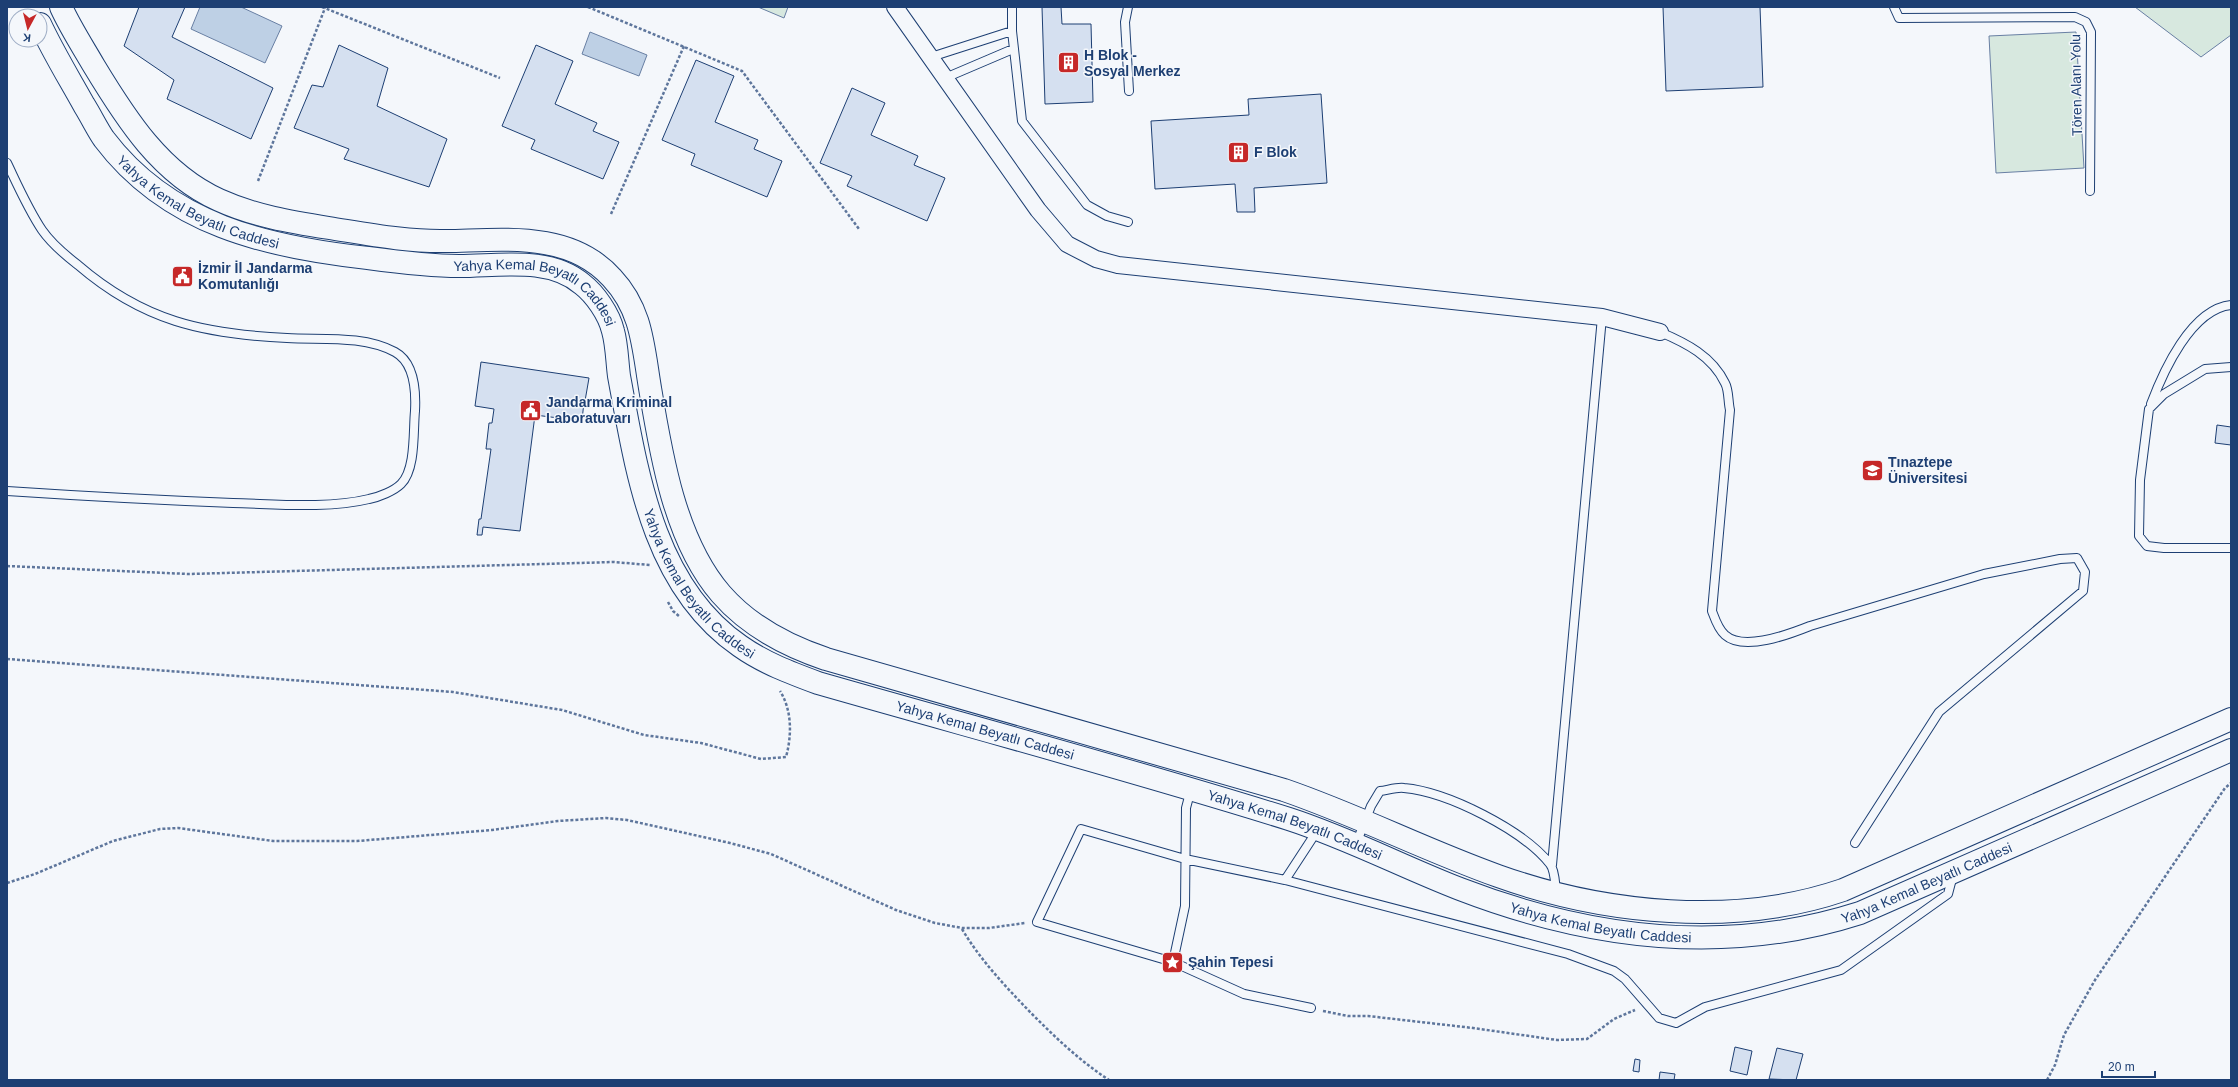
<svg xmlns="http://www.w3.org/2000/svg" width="2238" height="1087" viewBox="0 0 2238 1087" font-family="Arial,sans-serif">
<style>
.green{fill:#d7e8df;stroke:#687fa3}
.water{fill:#bed0e5;stroke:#687fa3}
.building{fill:#d5e0f0;stroke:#1d3f73}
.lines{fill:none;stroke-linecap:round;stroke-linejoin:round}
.service-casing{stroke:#1d3f73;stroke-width:10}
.minor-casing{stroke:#1d3f73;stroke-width:18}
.secondary-casing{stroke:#1d3f73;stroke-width:24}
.path{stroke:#5e769c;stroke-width:2.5;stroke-dasharray:3 2;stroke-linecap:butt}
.service{stroke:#f4f7fb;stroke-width:8}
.minor{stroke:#f4f7fb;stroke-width:16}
.secondary{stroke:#f4f7fb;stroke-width:22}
.labels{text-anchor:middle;stroke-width:3;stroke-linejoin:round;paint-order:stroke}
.poi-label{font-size:14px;font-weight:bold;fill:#1d3f73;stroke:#f4f7fb;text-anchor:start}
.street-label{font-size:14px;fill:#1d3f73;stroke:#f4f7fb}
</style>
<rect width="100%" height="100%" fill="#f4f7fb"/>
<path class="green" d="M758,7H788L784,18Z
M2135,7H2231V35L2201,57Z
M2076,32L2084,168L1996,173L1989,36Z"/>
<path class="water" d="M200,7H241L282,26L265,63L191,29Z
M590,32L647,55L639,76L582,54Z"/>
<path class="building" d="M139,7H185L172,37L273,88L251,139L167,99L174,80L124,46Z
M1042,7H1061L1062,24H1091L1093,102L1045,104Z
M1663,7H1760L1763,87L1666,91Z
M339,45L388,68L377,106L447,139L429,187L344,159L349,149L294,128L312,85L323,87Z
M536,45L573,61L555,104L597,123L593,131L619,142L603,179L531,149L535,140L502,126Z
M696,60L734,76L715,122L758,140L754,149L782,161L767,197L691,165L695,154L662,140Z
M852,88L885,103L871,135L918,156L914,165L945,178L927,221L847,186L852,176L820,163Z
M1321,94L1327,183L1254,188L1255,212H1237L1235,184L1155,189L1151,121L1249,115L1248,99Z
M481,362L589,378L585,401L580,400L584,401L582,421L535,415L520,531L483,527L482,535H477L479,519H481L491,449H486L489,423H492L494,409L475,406Z
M2217,425L2231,427V445L2215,443Z
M1735,1047L1752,1051L1747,1075L1730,1071Z
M1777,1048L1803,1054L1796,1080L1769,1079Z
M1635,1059L1640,1060L1639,1072L1633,1071Z
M1660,1072L1675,1074L1674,1080H1659Z"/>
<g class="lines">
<defs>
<path id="service" d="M1012,7V31L1022,121L1087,205L1107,216L1128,222
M1128,7L1125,22L1129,91
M1894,7L1899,18L2075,17L2086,22L2091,32L2090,191
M931,57L1012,31
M945,78L1013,49
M7,163C18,186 28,209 42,230C51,243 65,255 78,265C143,321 203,334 287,338C322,340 363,335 395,352C415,363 416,392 415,411C413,431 416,469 401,484C394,491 379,497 369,499C328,509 276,504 233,503C158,500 82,496 7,491
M1660,332C1686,343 1712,356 1725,383C1729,390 1728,402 1730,410L1712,611C1715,619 1718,629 1725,635C1744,652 1790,634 1810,626L1984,574L2060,559L2077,558L2085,572L2083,591L1939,712L1855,843
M2231,367L2205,369L2164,394L2149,409L2140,480L2139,536L2147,546L2164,548H2231
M2151,404C2163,372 2191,309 2231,305
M1356,844L1371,806L1380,791C1388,790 1397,787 1404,788C1448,792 1523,830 1550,864C1555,870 1555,884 1556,891
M1552,865L1602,317
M1285,880L1317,831
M1173,962L1185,906L1186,808L1191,789
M1311,1008L1244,994L1173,962L1037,922L1081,829L1185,859L1285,880L1568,954L1614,971L1625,979L1659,1018L1676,1023L1705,1007L1841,970L1948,894L1953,875"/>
<path id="minor" d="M895,7L1038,210L1067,244L1096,259L1118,265L1602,317L1660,332"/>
<g id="secondary">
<path d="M61,7C70,27 83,47 94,66C126,119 161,174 219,200C254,216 291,222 329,228C367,234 408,242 447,241C504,240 570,231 612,278C642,310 643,346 650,388C661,455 675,541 721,594C748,625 787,646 826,659L1284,790C1357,815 1425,850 1498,876C1604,914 1735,927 1843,890L2231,719"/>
<path id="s1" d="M40,24C53,52 69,78 84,105C91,116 97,129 104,139C169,225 267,247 368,258C398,262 429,266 459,266C499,266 549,256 582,284C595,294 609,314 613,331C617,345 617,361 619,376C637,473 653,586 740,646C764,663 791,673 818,683C975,728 1133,770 1289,819C1348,838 1403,867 1460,889C1590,939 1726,956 1860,913L2231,750"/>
</g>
</defs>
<use href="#service" class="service-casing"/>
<use href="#minor" class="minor-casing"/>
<use href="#secondary" class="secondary-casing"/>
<path class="path" d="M322,7L500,78
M588,7L742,71L859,229
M258,181L325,8
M611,214L684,46
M7,566L189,574L614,562L650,565
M668,602L673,611L680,617
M7,659L453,692L562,710L644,735L701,743L761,759L786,757C792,735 792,710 780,691
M7,883L35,874L113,841L160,829L178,828L273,841H357L492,830L558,821L606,818L627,820L730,843L771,854L896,910L935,923L962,928H989L1025,923
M962,929C981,961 1006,987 1032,1014C1056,1038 1080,1061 1109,1080
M1323,1011L1348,1016H1368L1473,1028L1557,1040L1587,1039L1614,1019L1635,1010
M2047,1080L2055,1065L2064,1035L2095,980L2225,788L2231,783"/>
<use href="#service" class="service"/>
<use href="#minor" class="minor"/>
<use href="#secondary" class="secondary"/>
</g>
<defs>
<symbol id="building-square" viewBox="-11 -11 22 22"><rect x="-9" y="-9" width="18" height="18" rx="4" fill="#c62828" stroke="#f4f7fb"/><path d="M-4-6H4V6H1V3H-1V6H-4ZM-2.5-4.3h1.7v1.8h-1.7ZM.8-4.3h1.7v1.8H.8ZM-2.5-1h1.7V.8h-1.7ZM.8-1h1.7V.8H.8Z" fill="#fff"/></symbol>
<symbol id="civic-square" viewBox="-11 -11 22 22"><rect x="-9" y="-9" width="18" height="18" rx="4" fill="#c62828" stroke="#f4f7fb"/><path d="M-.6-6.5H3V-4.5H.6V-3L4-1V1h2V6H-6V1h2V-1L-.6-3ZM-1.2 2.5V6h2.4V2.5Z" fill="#fff"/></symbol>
<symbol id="university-square" viewBox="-11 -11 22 22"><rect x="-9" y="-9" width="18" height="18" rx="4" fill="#c62828" stroke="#f4f7fb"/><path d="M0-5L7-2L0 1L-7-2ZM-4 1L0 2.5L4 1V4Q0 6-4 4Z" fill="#fff"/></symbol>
<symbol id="sight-square" viewBox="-11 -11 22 22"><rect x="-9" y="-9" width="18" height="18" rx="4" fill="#c62828" stroke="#f4f7fb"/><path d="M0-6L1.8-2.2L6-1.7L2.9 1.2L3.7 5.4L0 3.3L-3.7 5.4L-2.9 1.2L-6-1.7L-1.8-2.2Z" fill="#fff"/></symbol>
</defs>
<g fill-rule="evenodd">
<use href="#building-square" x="1056" y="50" width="25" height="25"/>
<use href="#building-square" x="1226" y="140" width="25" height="25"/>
<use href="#civic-square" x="170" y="264" width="25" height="25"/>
<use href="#civic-square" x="518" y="398" width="25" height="25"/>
<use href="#university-square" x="1860" y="458" width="25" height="25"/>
<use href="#sight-square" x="1160" y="950" width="25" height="25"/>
</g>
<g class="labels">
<g class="poi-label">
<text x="1084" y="60">H Blok -<tspan x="1084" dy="16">Sosyal Merkez</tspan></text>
<text x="1254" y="157">F Blok</text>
<text x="198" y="273">İzmir İl Jandarma<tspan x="198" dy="16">Komutanlığı</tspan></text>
<text x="546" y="407">Jandarma Kriminal<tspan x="546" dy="16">Laboratuvarı</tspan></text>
<text x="1888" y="467">Tınaztepe<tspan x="1888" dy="16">Üniversitesi</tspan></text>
<text x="1188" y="967">Şahin Tepesi</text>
</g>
<g class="street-label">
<text transform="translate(2076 85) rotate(-91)" y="5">Tören Alanı Yolu</text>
<text dy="5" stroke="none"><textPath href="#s1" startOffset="248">Yahya Kemal Beyatlı Caddesi</textPath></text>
<text dy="5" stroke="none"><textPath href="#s1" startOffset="608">Yahya Kemal Beyatlı Caddesi</textPath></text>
<text dy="5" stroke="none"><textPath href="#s1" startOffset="980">Yahya Kemal Beyatlı Caddesi</textPath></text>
<text dy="5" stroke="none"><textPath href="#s1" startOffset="1316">Yahya Kemal Beyatlı Caddesi</textPath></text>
<text dy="5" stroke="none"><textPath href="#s1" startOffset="1640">Yahya Kemal Beyatlı Caddesi</textPath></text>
<text dy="5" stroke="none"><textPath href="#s1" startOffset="2299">Yahya Kemal Beyatlı Caddesi</textPath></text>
<text dy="5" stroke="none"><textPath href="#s1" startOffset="1963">Yahya Kemal Beyatlı Caddesi</textPath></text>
</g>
</g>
<rect width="2238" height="1087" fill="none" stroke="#1d3f73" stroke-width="16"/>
<g transform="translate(28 28) rotate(187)"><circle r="19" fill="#f4f7fb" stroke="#9eadc5"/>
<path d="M0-3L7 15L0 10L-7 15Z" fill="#c62828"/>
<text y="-6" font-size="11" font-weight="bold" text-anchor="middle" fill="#1d3f73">K</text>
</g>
<path d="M2102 1071v6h53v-6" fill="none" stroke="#1d3f73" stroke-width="2"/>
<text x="2108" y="1071" font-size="12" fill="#1d3f73" stroke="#f4f7fb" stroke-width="3" paint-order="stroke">20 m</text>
</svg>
